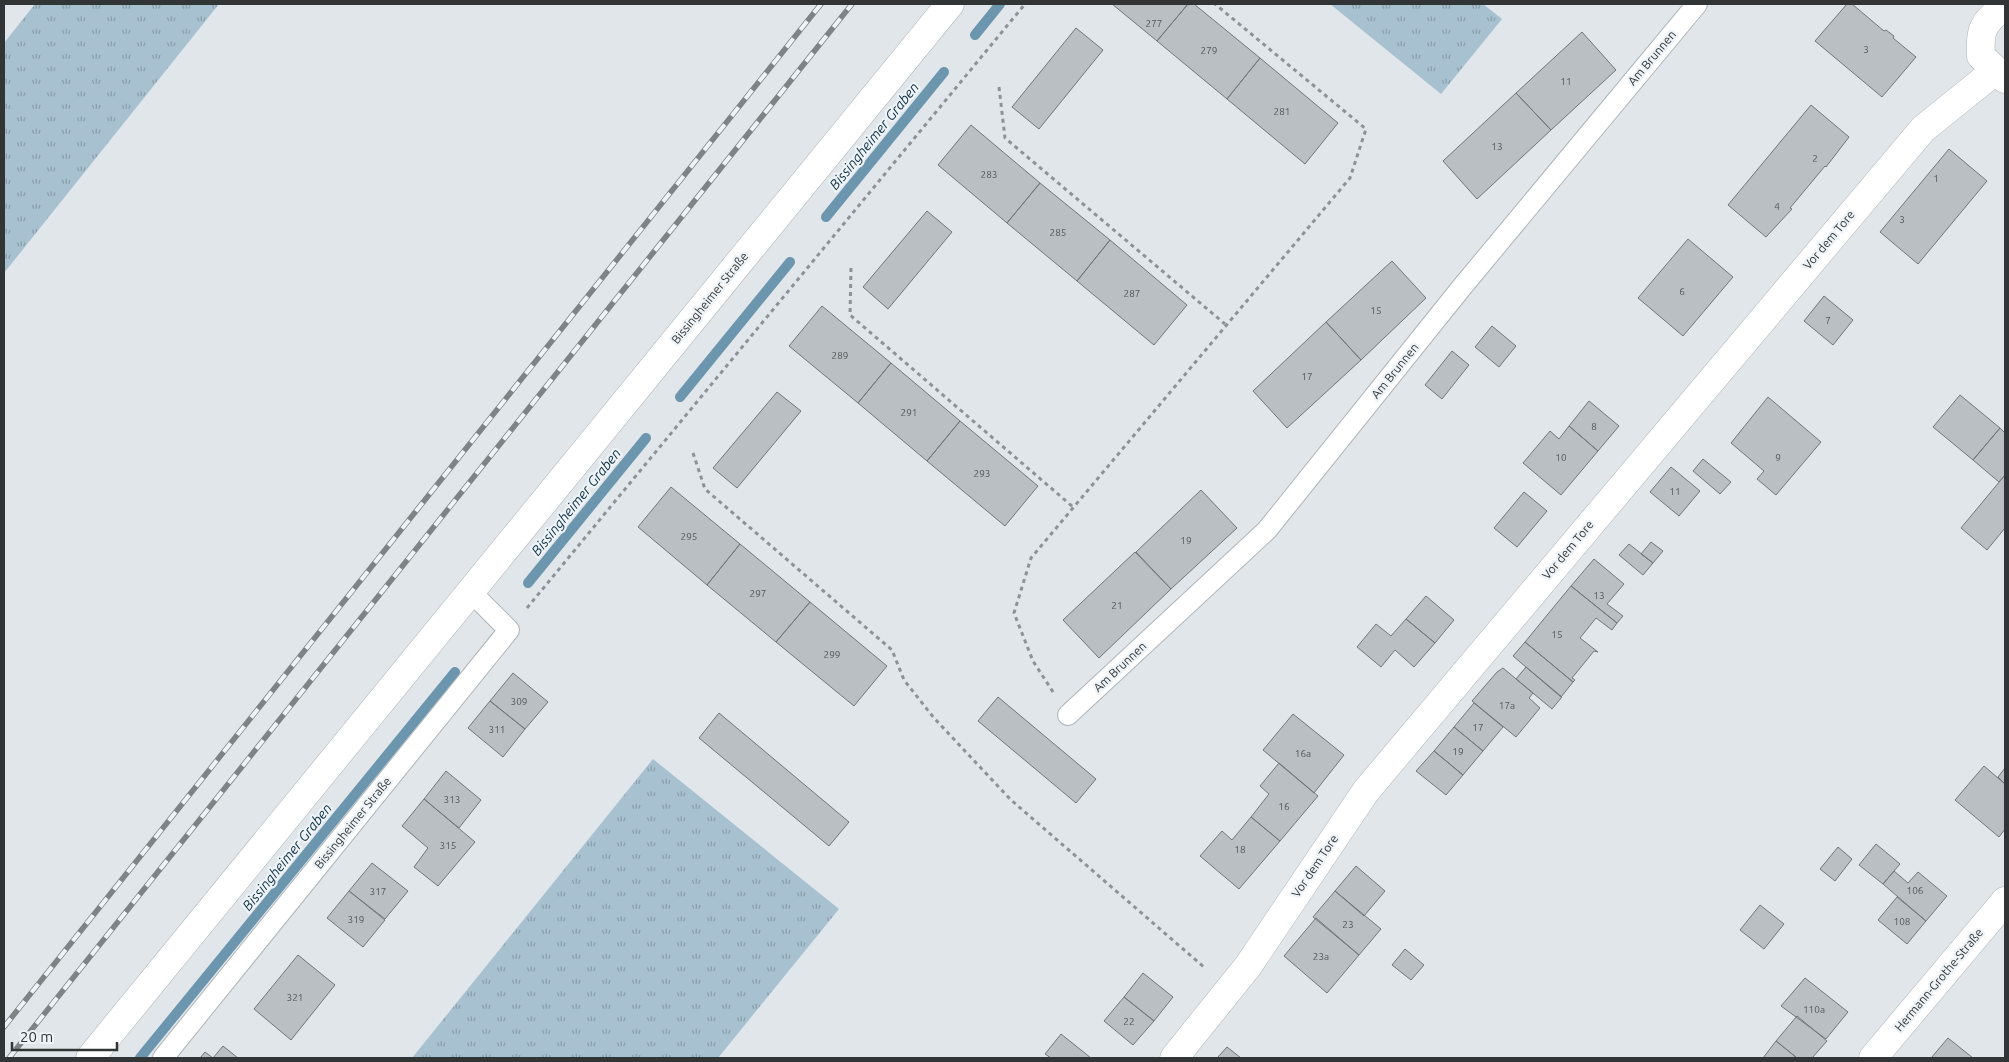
<svg xmlns="http://www.w3.org/2000/svg" width="2009" height="1062" viewBox="0 0 2009 1062" font-family="Ubuntu,sans-serif">
<style>
.park{fill:url(#park-tufts)}
.lines{fill:none;stroke-linecap:round;stroke-linejoin:round}
.stream{stroke:#6c95ae;stroke-width:10}
.building{fill:#b9bfc3;stroke:#71767a}
.service-casing{stroke:#aeb4b8;stroke-width:22}
.minor-casing{stroke:#aeb4b8;stroke-width:29}
.path{stroke:#8e9295;stroke-width:3;stroke-dasharray:4 4;stroke-linecap:butt}
.service{stroke:#fff;stroke-width:20}
.minor{stroke:#fff;stroke-width:28}
.rail-casing{stroke:#7e8385;stroke-width:5.5}
.rail{stroke:#edf3f7;stroke-width:4;stroke-dasharray:11;stroke-linecap:butt}
.labels{text-anchor:middle;stroke-width:4.5;stroke-linejoin:round;paint-order:stroke}
.number-label{font-size:10px;fill:#545859}
.street-label{font-size:12px;fill:#323536;stroke:#edf3f7}
.water-label{font-size:14px;font-style:italic;fill:#0c3043;stroke:#edf3f7}
</style>
<defs>
<pattern id="park-tufts" width="24" height="20" patternUnits="userSpaceOnUse" patternTransform="scale(1.25)"><rect width="24" height="20" fill="#a7c1d1"/><path d="M3 7l-1-3M5 7V3M7 7l1-3M15 17l-1-3M17 17v-4M19 17l1-3" fill="none" stroke="#899eaa"/></pattern>
</defs>
<rect width="100%" height="100%" fill="#e0e6ea"/>
<path class="park" d="M35,4H219L4,273V43Z
M1330,4H1483L1502,19L1441,94Z
M653,759L839,909L718,1058H412Z"/>
<g class="lines">
<path class="stream" d="M975,35L1000,4
M826,217L944,72
M680,397L790,262
M528,583L646,438
M140,1058L455,672"/>
</g>
<path class="building" d="M1112,4H1188L1157,41Z
M1188,4H1194L1260,58L1227,99L1157,41Z
M1847,4H1852L1884,31L1886,30L1894,36L1893,38L1916,57L1882,97L1815,41Z
M1076,28L1103,50L1039,129L1012,107Z
M1582,32L1616,70L1551,130L1516,93Z
M1260,58L1338,123L1305,164L1227,99Z
M1516,93L1551,130L1477,199L1443,161Z
M1811,105L1849,137L1826,167L1825,166L1790,208L1792,209L1766,237L1728,205Z
M971,125L1040,183L1007,223L938,165Z
M1949,149L1987,181L1918,264L1880,232Z
M1040,183L1110,240L1077,281L1007,223Z
M927,211L952,232L888,309L863,287Z
M1688,239L1733,277L1683,336L1638,298Z
M1110,240L1187,305L1154,345L1077,281Z
M1392,261L1426,298L1361,360L1326,322Z
M1824,296L1853,320L1833,345L1804,321Z
M822,306L891,363L858,403L789,346Z
M1326,322L1361,360L1287,428L1253,391Z
M1492,326L1516,346L1499,367L1475,347Z
M1452,351L1469,365L1442,399L1425,385Z
M891,363L960,421L927,461L858,403Z
M777,392L801,411L737,488L713,468Z
M1960,395L2000,428L1973,460L1933,427Z
M1768,397L1821,442L1776,495L1757,479L1764,471L1731,443Z
M1589,401L1619,426L1598,451L1569,426Z
M960,421L1038,486L1005,526L927,461Z
M1569,426L1598,451L1561,495L1523,463L1550,431L1559,439Z
M2000,428L2005,433V475L1999,482L1973,460Z
M1703,459L1731,482L1720,494L1693,471Z
M1671,467L1700,491L1679,516L1650,492Z
M2005,475V528L1987,550L1961,528Z
M671,487L740,544L707,585L638,527Z
M1201,490L1237,528L1171,589L1136,552Z
M1524,492L1547,511L1517,547L1494,528Z
M1651,542L1663,551L1653,563L1641,554Z
M740,544L810,602L776,642L707,585Z
M1629,544L1653,563L1643,575L1619,555Z
M1135,552L1171,589L1099,658L1063,620Z
M1594,559L1624,584L1607,604L1623,616L1617,623L1571,586Z
M1571,586L1617,623L1612,630L1596,618L1580,638L1598,652L1594,651L1572,678L1575,680L1573,682L1525,642Z
M1426,596L1454,620L1435,643L1406,619Z
M810,602L887,666L854,706L776,642Z
M1406,619L1435,643L1414,667L1395,650L1381,667L1357,647L1376,624L1391,636Z
M1525,642L1573,682L1561,697L1513,656Z
M1526,667L1562,697L1552,709L1516,679Z
M1503,668L1533,693L1529,698L1540,708L1516,737L1472,701L1497,672Z
M513,673L548,702L525,729L490,701Z
M998,697L1096,779L1076,803L978,721Z
M490,701L525,729L503,757L468,728Z
M1474,703L1503,727L1483,751L1454,727Z
M719,713L849,822L829,846L699,738Z
M1293,714L1344,755L1314,793L1263,750Z
M1454,727L1483,751L1463,775L1434,751Z
M1434,751L1463,775L1446,795L1416,771Z
M1279,763L1318,796L1280,841L1251,817L1269,794L1260,786Z
M1984,766L2005,784V829L1999,837L1955,800Z
M2005,768V784L1998,777Z
M446,771L481,800L459,828L424,799Z
M424,799L475,842L438,886L414,867L428,848L402,826Z
M1251,817L1280,841L1239,889L1200,856L1222,831L1232,840Z
M1876,844L1900,864L1883,884L1859,865Z
M1838,847L1852,859L1835,881L1820,869Z
M372,863L408,891L385,919L349,891Z
M1356,866L1385,891L1364,916L1335,891Z
M1894,871L1908,883L1918,872L1947,896L1926,921L1883,884Z
M349,891L385,920L363,947L327,918Z
M1335,891L1381,929L1359,955L1313,917Z
M1897,897L1926,921L1907,944L1878,920Z
M1760,905L1784,924L1764,949L1740,930Z
M1316,918L1359,955L1327,993L1284,956Z
M1405,949L1424,965L1411,980L1392,965Z
M298,955L335,985L291,1040L254,1009Z
M1143,973L1173,997L1154,1021L1124,997Z
M1805,978L1848,1012L1826,1039L1781,1006Z
M1124,997L1154,1021L1133,1045L1104,1021Z
M1797,1016L1827,1041L1812,1058H1797L1776,1041Z
M1061,1034L1091,1058H1051L1045,1054Z
M1948,1038L1973,1058H1931Z
M1776,1041L1797,1058H1763Z
M223,1046L238,1058H213Z
M1227,1047L1241,1058H1217Z
M205,1052L213,1058H200Z"/>
<g class="lines">
<defs>
<path id="service" d="M1068,715L1267,530L1462,287L1697,4
M163,1058L509,630L470,591"/>
<path id="minor" d="M2005,5C1984,23 1979,28 1981,56L2005,79
M90,1058L950,4
M1174,1058L1248,966L1366,791L1923,129L1995,71
M1873,1058L2005,901"/>
</defs>
<use href="#service" class="service-casing"/>
<use href="#minor" class="minor-casing"/>
<path class="path" d="M999,87L1005,138L1225,324
M851,268L850,315L1073,507
M693,453L705,489L892,650L904,680L934,718L1011,800L1205,968
M527,608L1025,4
M1053,692L1033,661L1014,613L1031,558L1350,178L1366,129L1215,4"/>
<use href="#service" class="service"/>
<use href="#minor" class="minor"/>
<defs>
<path id="rail" d="M4,1027L821,4
M9,1058L852,4"/>
</defs>
<use href="#rail" class="rail-casing"/>
<use href="#rail" class="rail"/>
</g>
<g class="labels">
<g class="number-label">
<text x="1154" y="27">277</text>
<text x="1866" y="53">3</text>
<text x="1209" y="54">279</text>
<text x="1566" y="85">11</text>
<text x="1282" y="115">281</text>
<text x="1497" y="150">13</text>
<text x="1815" y="162">2</text>
<text x="989" y="178">283</text>
<text x="1936" y="182">1</text>
<text x="1777" y="210">4</text>
<text x="1902" y="223">3</text>
<text x="1058" y="236">285</text>
<text x="1682" y="295">6</text>
<text x="1132" y="297">287</text>
<text x="1376" y="314">15</text>
<text x="1828" y="324">7</text>
<text x="840" y="359">289</text>
<text x="1307" y="380">17</text>
<text x="909" y="416">291</text>
<text x="1594" y="430">8</text>
<text x="1561" y="461">10</text>
<text x="1778" y="461">9</text>
<text x="982" y="477">293</text>
<text x="1675" y="495">11</text>
<text x="689" y="540">295</text>
<text x="1186" y="544">19</text>
<text x="758" y="597">297</text>
<text x="1599" y="599">13</text>
<text x="1117" y="609">21</text>
<text x="1557" y="638">15</text>
<text x="832" y="658">299</text>
<text x="519" y="705">309</text>
<text x="1507" y="709">17a</text>
<text x="1478" y="731">17</text>
<text x="497" y="733">311</text>
<text x="1458" y="755">19</text>
<text x="1303" y="757">16a</text>
<text x="452" y="803">313</text>
<text x="1284" y="810">16</text>
<text x="448" y="849">315</text>
<text x="1240" y="853">18</text>
<text x="1915" y="894">106</text>
<text x="378" y="895">317</text>
<text x="356" y="923">319</text>
<text x="1902" y="925">108</text>
<text x="1348" y="928">23</text>
<text x="1321" y="960">23a</text>
<text x="295" y="1001">321</text>
<text x="1814" y="1013">110a</text>
<text x="1129" y="1025">22</text>
</g>
<g class="street-label">
<text transform="translate(1652 58) rotate(-50)" y="4">Am Brunnen</text>
<text transform="translate(1829 240) rotate(-50)" y="4">Vor dem Tore</text>
<text transform="translate(710 298) rotate(-51)" y="4">Bissingheimer Straße</text>
<text transform="translate(1395 371) rotate(-51)" y="4">Am Brunnen</text>
<text transform="translate(1568 550) rotate(-50)" y="4">Vor dem Tore</text>
<text transform="translate(1120 667) rotate(-43)" y="4">Am Brunnen</text>
<text transform="translate(353 823) rotate(-51)" y="4">Bissingheimer Straße</text>
<text transform="translate(1315 866) rotate(-56)" y="4">Vor dem Tore</text>
<text transform="translate(1939 980) rotate(-50)" y="4">Hermann-Grothe-Straße</text>
</g>
<g class="water-label">
<text transform="translate(874 136) rotate(-51)" y="5">Bissingheimer Graben</text>
<text transform="translate(576 502) rotate(-51)" y="5">Bissingheimer Graben</text>
<text transform="translate(287 857) rotate(-51)" y="5">Bissingheimer Graben</text>
</g>
</g>
<rect width="2009" height="1062" fill="none" stroke="#323536" stroke-width="10"/>
<path d="M12 1042v8h105v-8" fill="none" stroke="#323536" stroke-width="2.5"/>
<text x="20" y="1042" font-size="15" fill="#323536" stroke="#edf3f7" stroke-width="4" paint-order="stroke">20 m</text>
</svg>
